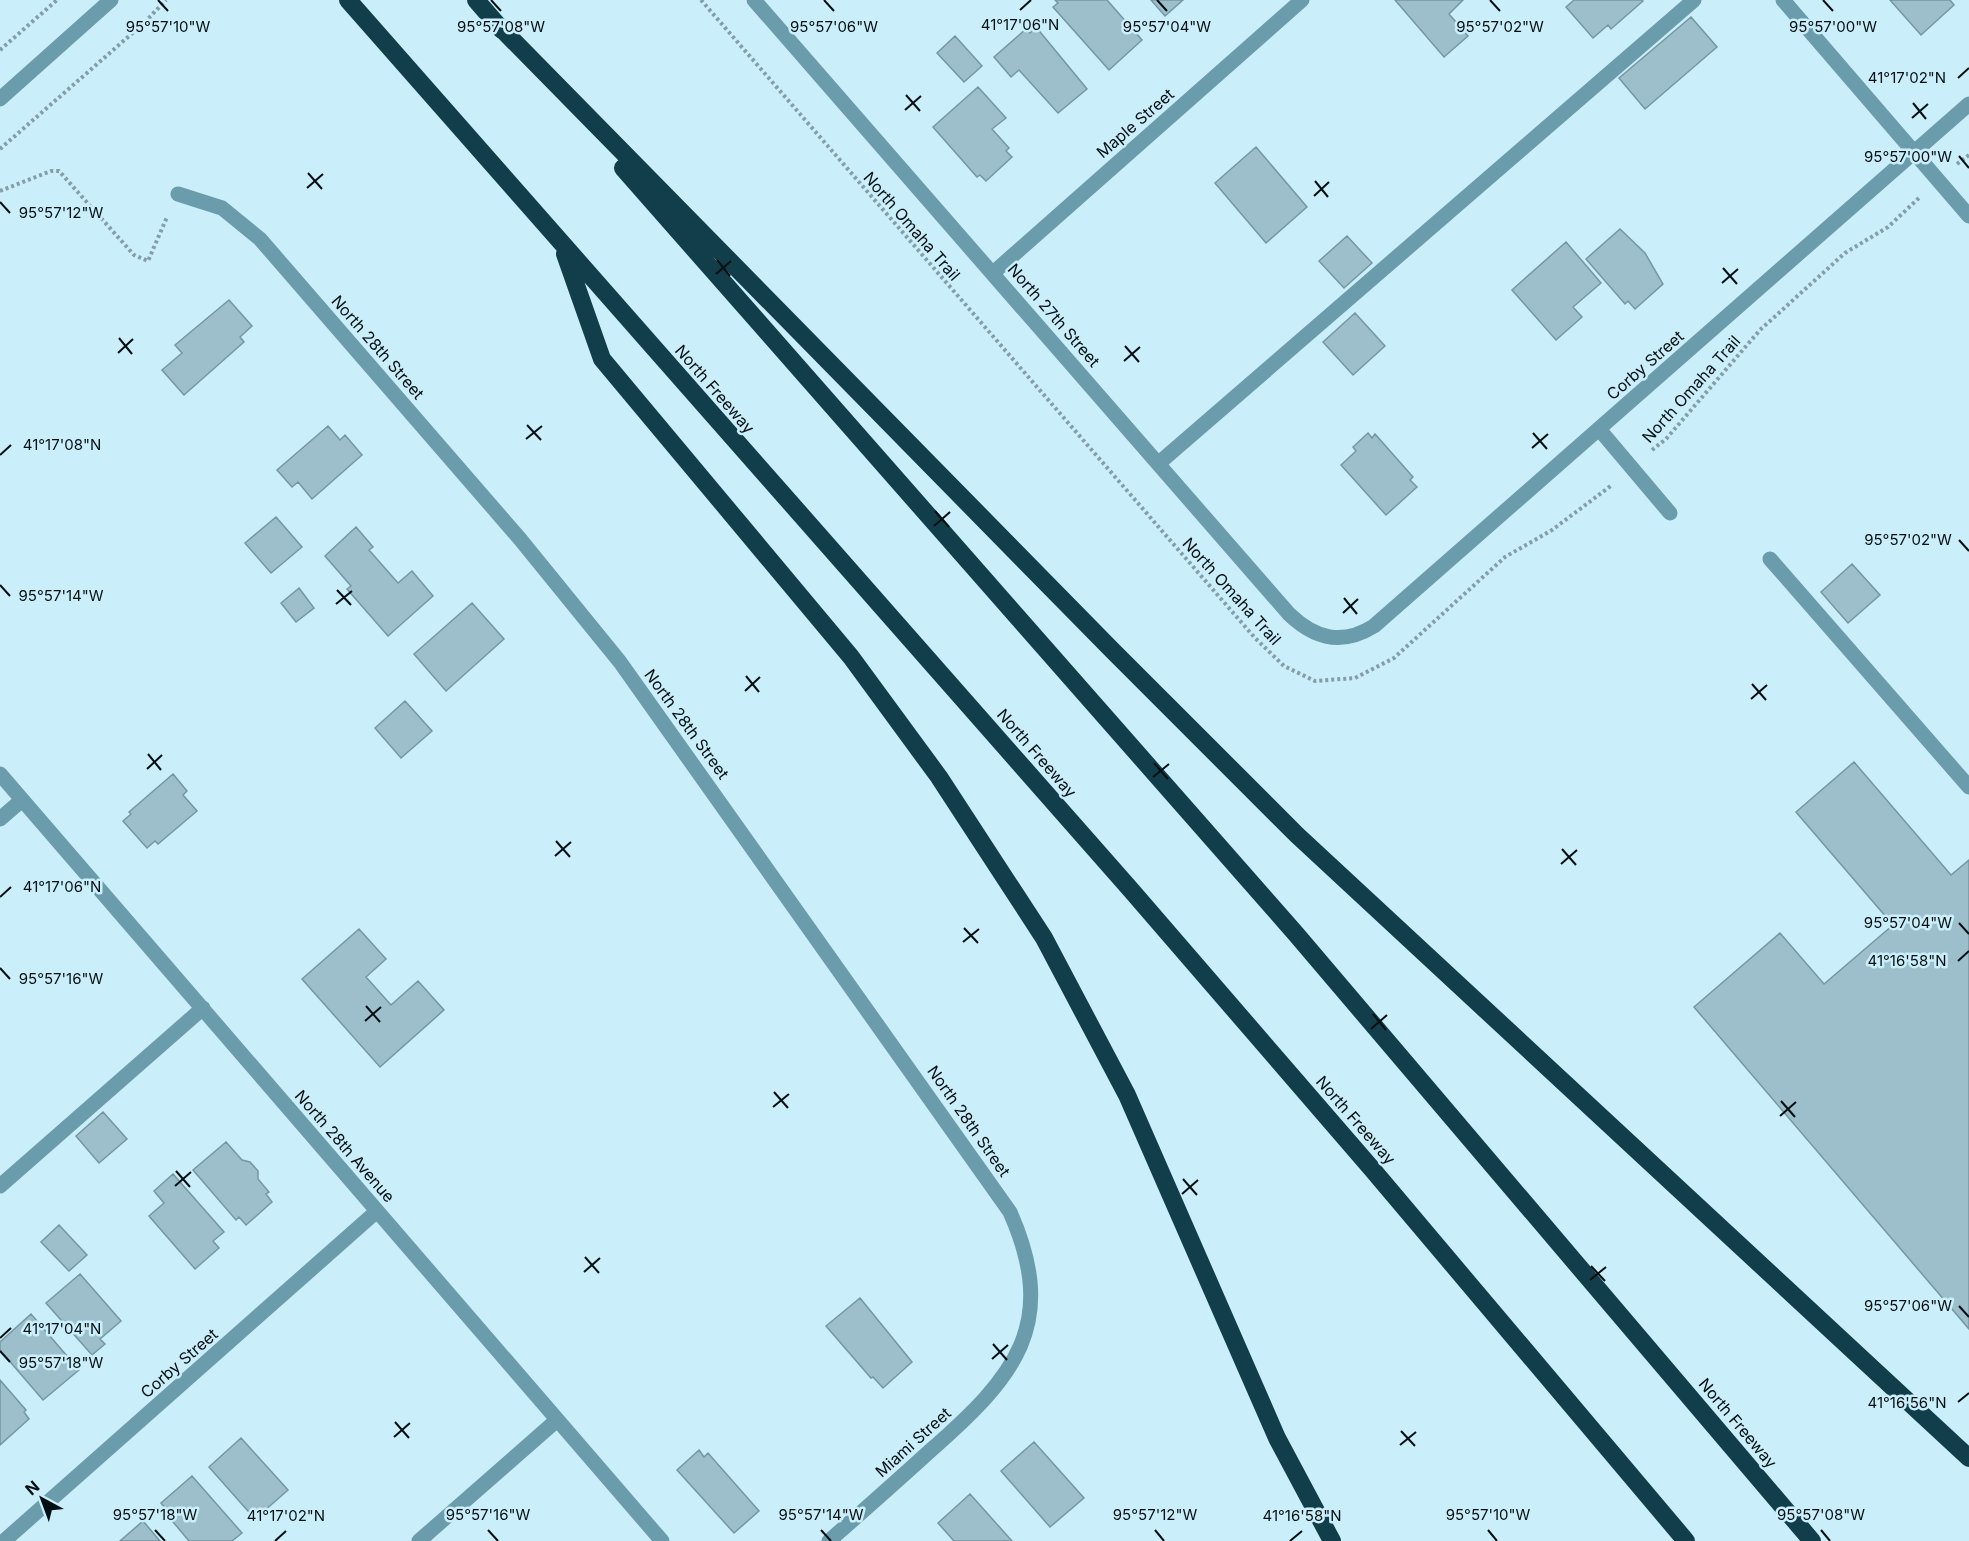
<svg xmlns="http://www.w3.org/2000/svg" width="1969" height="1541" viewBox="0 0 1969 1541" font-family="Inter,sans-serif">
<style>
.building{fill:#9cbfcb;stroke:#7597a2;stroke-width:1.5}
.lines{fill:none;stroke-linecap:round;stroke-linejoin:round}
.path{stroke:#839ea7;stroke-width:4;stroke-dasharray:3 3;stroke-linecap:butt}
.minor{stroke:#6a9cab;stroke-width:15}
.highway{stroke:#113e4a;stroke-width:18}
.ticks{fill:none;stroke:#040f13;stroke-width:2}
.labels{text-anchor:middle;stroke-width:5;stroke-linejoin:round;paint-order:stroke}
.street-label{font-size:16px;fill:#040f13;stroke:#caeefa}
.ticks-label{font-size:15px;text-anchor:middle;fill:#040f13;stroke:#caeefa;stroke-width:5;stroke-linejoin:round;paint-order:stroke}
</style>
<rect width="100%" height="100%" fill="#caeefa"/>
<path class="building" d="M1055,0H1107L1142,40L1109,70L1053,7L1058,3Z
M1151,0H1183L1165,16Z
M1395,0H1463L1449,14L1468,36L1444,57Z
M1574,0H1642L1643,1L1611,29L1608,25L1593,38L1566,7Z
M1890,0H1950L1954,5L1921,35Z
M1691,17L1717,47L1645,109L1619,78Z
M1036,27L1087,89L1058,113L1019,70L1011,77L994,57L1026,29L1030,33Z
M955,36L982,66L964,82L937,53Z
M978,87L1006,118L992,129L1009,148L1006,151L1012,157L986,181L980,175L977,177L933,127Z
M1256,147L1307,207L1266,243L1215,183Z
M1620,229L1645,253L1663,284L1635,309L1628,301L1625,304L1586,259Z
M1347,236L1372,263L1344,288L1319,261Z
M1566,242L1601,283L1573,307L1582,317L1556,340L1512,290Z
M229,300L252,326L240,337L244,342L184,395L162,370L182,353L175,345Z
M1355,313L1385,346L1353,375L1323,342Z
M328,426L340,440L345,435L362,455L312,499L298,482L292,487L277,470Z
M1368,433L1372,438L1375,434L1413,477L1410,480L1417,487L1386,515L1341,465L1356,451L1353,447Z
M276,517L302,547L271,573L245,543Z
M356,527L373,547L369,550L398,583L412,571L433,596L388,636L347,589L351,586L325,556Z
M1852,564L1880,595L1848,623L1821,592Z
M299,588L314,608L296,622L281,603Z
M472,603L504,639L446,691L414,654Z
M405,701L432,731L401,758L375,728Z
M1854,762L1951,875L1969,860V1329L1694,1007L1780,933L1824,984L1893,925L1796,812Z
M173,774L187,791L183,795L197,811L158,844L155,841L147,848L123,821L131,814L129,812Z
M359,929L386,959L366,977L391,1005L418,981L444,1010L380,1067L302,979Z
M103,1112L127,1139L99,1163L76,1136Z
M226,1142L242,1160L250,1162L258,1171V1179L269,1192L266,1194L272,1202L246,1225L239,1217L236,1220L193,1170Z
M173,1174L224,1232L213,1241L219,1248L195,1269L149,1216L164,1203L154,1191Z
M59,1225L87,1255L69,1271L41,1242Z
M80,1274L121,1321L100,1339L105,1344L92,1355L46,1303Z
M860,1298L912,1362L883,1388L873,1377L871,1378L826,1326Z
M31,1314L79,1370L43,1400L0,1350V1342Z
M0,1380L26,1410L24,1412L29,1419L0,1445Z
M241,1438L288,1490L255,1519L209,1467Z
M1034,1442L1084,1498L1050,1527L1001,1471Z
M699,1450L704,1457L708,1453L759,1511L734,1533L677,1470Z
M192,1476L242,1533L232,1541H189L168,1516L170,1514L161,1503Z
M970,1494L1012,1541H954L938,1523Z
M143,1521L160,1541H120Z"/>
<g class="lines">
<path class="path" d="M701,0L1255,638L1284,666L1315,681L1355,678L1394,658L1505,557L1552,530L1612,485
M0,50L57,0
M0,149L144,23L166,0
M1957,164L1969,155
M0,191L51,171H59L134,255L148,261L167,217
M1652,450L1666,439L1760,330L1845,253L1888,227L1920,197"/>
<path class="minor" d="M754,0L1289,614C1315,639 1342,646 1374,626L1969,104
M1783,0L1969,216
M0,99L111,0
M178,194L222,208L260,239L520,539L620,662L1010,1212C1060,1325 1014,1377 931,1450C897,1481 863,1511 829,1541
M993,273L1302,0
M1599,429L1670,513
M1159,463L1694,0
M1770,559L1969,787
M0,774L662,1541
M0,819L22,800
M0,1186L203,1008
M4,1541L377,1211
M419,1541L557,1420"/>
<path class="highway" d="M348,0L1131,890L1372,1169L1686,1541
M476,0L502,30
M494,21L1112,650L1297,835L1969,1458
M623,168L1296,934L1812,1541
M565,254L602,359L851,657L939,777L1044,938L1127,1095L1277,1438L1332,1541"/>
</g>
<path class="ticks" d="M158,0L168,11M491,0L501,11M824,0L834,11M1157,0L1167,11M1490,0L1500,11M1823,0L1833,11M1020,10L1031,0M1958,78L1969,68M906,95L920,111M1913,103L1926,119M905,110L921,96M1912,118L1928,104M1959,156L1969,168M308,173L322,189M1315,181L1328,197M307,188L323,174M1314,196L1329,182M0,202L10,213M717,260L730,276M1723,268L1737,284M716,274L731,261M1722,283L1738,269M119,338L132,354M1125,346L1139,362M118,353L133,339M1124,361L1140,347M527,425L541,440M1533,433L1547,449M526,439L542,426M1532,448L1548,434M0,455L11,445M935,511L949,527M934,526L950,512M1959,540L1969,551M0,585L10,596M337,590L351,605M1344,598L1357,614M336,604L352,591M1343,613L1358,599M746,676L759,692M1752,684L1766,700M745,691L760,677M1751,699L1767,685M148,754L161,770M1154,763L1168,779M147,769L162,755M1153,777L1169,764M556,841L570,857M1562,849L1576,865M555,856L571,842M1561,864L1577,850M0,897L11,887M1959,923L1969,934M964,928L978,943M963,942L979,929M1958,961L1969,951M0,968L10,979M366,1006L380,1022M1373,1014L1386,1030M365,1021L381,1007M1371,1029L1387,1015M774,1092L788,1108M1781,1101L1795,1117M773,1107L789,1094M1780,1116L1796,1102M176,1171L190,1187M1183,1179L1197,1195M175,1186L191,1172M1182,1194L1198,1180M585,1257L599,1273M1591,1266L1605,1281M584,1272L600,1258M1590,1280L1606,1267M1959,1306L1969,1317M0,1338L11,1328M993,1344L1007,1360M0,1351L10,1362M992,1359L1008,1345M1958,1402L1969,1393M395,1422L409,1438M1401,1431L1415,1446M394,1437L410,1423M1400,1445L1416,1432M155,1530L165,1541M488,1530L498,1541M821,1530L831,1541M1155,1530L1164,1541M1488,1530L1497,1541M1821,1530L1830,1541M275,1541L286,1531M1290,1541L1302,1531"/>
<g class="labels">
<g class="street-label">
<text transform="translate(1135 123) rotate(-41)" y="6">Maple Street</text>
<text transform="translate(912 226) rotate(49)" y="6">North Omaha Trail</text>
<text transform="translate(1054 315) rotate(49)" y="6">North 27th Street</text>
<text transform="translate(378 347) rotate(49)" y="6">North 28th Street</text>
<text transform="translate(1645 365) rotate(-41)" y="6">Corby Street</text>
<text transform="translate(715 389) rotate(49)" y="6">North Freeway</text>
<text transform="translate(1691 389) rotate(-48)" y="6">North Omaha Trail</text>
<text transform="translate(1232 591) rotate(48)" y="6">North Omaha Trail</text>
<text transform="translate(687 724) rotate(54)" y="6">North 28th Street</text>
<text transform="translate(1037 753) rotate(49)" y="6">North Freeway</text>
<text transform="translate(1356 1120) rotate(49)" y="6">North Freeway</text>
<text transform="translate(969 1121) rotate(55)" y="6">North 28th Street</text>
<text transform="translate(345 1146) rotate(49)" y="6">North 28th Avenue</text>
<text transform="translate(179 1363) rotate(-41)" y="6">Corby Street</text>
<text transform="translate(1738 1423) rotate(50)" y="6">North Freeway</text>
<text transform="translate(913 1442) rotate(-42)" y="6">Miami Street</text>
</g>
</g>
<g class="ticks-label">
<text x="1020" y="30">41°17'06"N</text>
<text x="1167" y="32">95°57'04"W</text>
<text x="168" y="32">95°57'10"W</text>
<text x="501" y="32">95°57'08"W</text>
<text x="834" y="32">95°57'06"W</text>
<text x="1500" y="32">95°57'02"W</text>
<text x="1833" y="32">95°57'00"W</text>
<text x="1907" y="83">41°17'02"N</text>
<text x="1908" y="162">95°57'00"W</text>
<text x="61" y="218">95°57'12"W</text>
<text x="62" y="450">41°17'08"N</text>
<text x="1908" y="545">95°57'02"W</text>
<text x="61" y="601">95°57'14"W</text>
<text x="62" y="892">41°17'06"N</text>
<text x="1908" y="928">95°57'04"W</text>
<text x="1907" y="966">41°16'58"N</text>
<text x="61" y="984">95°57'16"W</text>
<text x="1908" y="1311">95°57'06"W</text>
<text x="62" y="1334">41°17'04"N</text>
<text x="61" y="1368">95°57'18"W</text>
<text x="1907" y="1408">41°16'56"N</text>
<text x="155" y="1520">95°57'18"W</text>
<text x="488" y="1520">95°57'16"W</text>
<text x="821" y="1520">95°57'14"W</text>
<text x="1155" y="1520">95°57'12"W</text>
<text x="1488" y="1520">95°57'10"W</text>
<text x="1821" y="1520">95°57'08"W</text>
<text x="286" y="1521">41°17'02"N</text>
<text x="1302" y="1521">41°16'58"N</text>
</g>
<g transform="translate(42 1499) rotate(319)" stroke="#caeefa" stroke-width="4.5" paint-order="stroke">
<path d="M0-4.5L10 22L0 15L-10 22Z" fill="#040f13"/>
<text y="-9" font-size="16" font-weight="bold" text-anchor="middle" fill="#040f13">N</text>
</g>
</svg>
